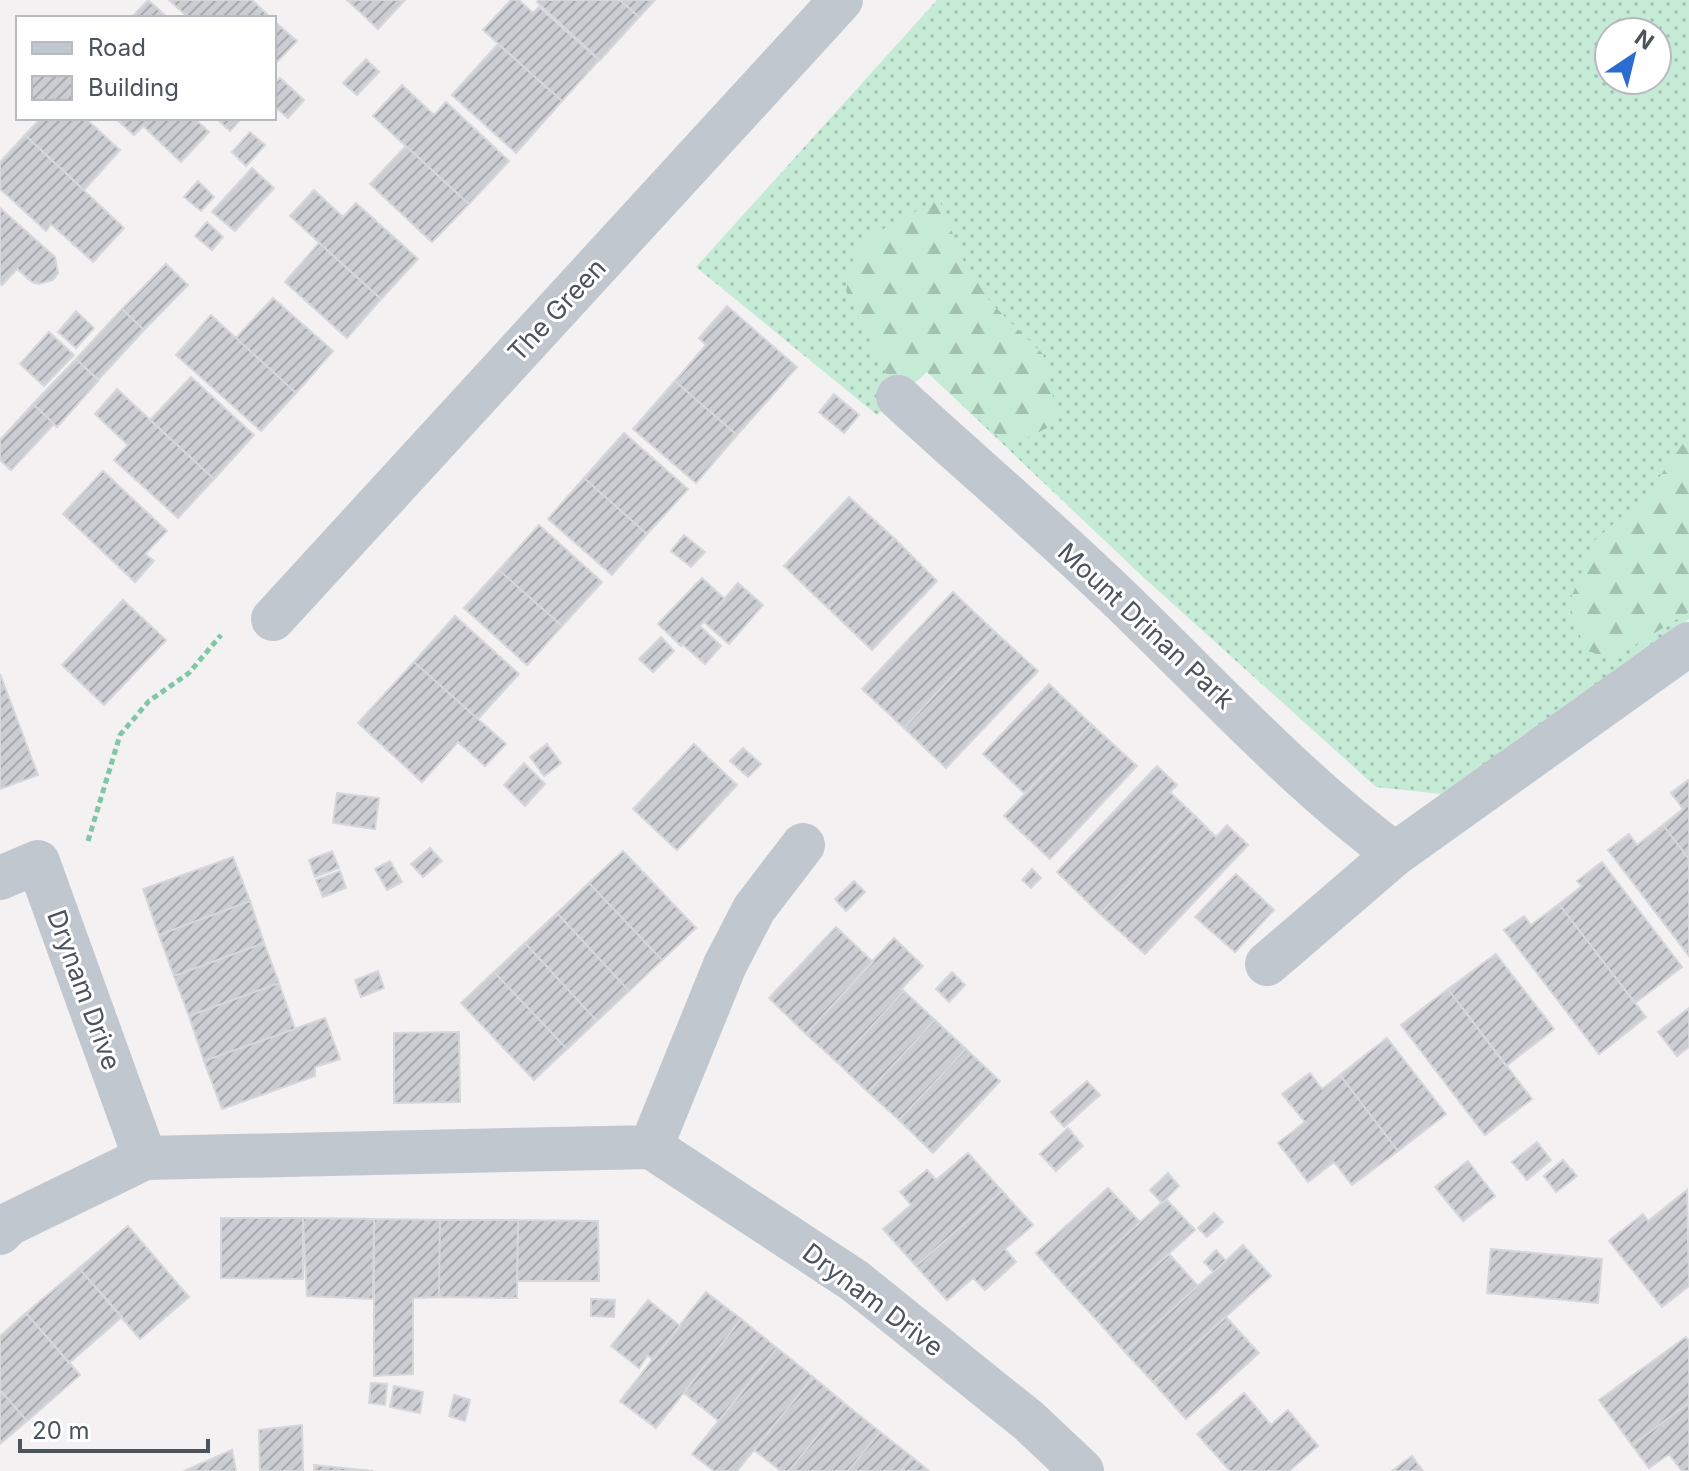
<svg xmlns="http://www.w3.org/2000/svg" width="1689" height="1471" viewBox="0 0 1689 1471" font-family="Inter,sans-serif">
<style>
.grass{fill:url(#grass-dots);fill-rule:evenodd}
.forest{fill:url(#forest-firs)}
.building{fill:url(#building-hatch);stroke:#d6d7db;stroke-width:2}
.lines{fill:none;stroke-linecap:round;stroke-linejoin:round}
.path{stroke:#80c6a7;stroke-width:5;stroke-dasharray:6 4;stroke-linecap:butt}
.minor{stroke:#c1c7ce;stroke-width:44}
.labels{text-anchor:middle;stroke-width:6;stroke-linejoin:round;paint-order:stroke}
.street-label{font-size:26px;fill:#4b535d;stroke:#fff}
</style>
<defs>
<pattern id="grass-dots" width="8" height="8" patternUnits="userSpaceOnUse" patternTransform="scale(2)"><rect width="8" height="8" fill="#c5ebd6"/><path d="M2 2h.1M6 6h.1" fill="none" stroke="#a2c1b1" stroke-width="1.8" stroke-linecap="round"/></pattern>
<pattern id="forest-firs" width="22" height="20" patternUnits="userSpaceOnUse" patternTransform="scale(2)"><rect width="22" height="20" fill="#c5ebd6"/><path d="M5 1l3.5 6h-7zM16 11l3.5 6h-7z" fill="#a2c1b1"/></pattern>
<pattern id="building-hatch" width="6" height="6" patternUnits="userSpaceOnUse" patternTransform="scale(2)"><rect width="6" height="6" fill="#cbcdd3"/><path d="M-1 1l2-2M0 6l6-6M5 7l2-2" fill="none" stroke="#a7a9ae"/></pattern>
</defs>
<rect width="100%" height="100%" fill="#f3f1f1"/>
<path class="grass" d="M937,0H1689V619L1508,755L1441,794L1376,787L1141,575L927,372L877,415L696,267ZM1609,32H1657V80H1609Z"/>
<path class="forest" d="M939,199L965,264L991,303L1043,354L1059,422L1009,447L927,372L898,397L846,291L857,243Z
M1689,435V612L1612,659L1585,650L1569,603L1594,541L1649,492Z"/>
<path class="building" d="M148,0L168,18H131Z
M169,0H252L271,18H189Z
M347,0H405L378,29Z
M511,0H519L533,13L539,7L599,60L562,101L483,30Z
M539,0H620L639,17L600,60L537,2Z
M620,0H655L639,17Z
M274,21L297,41L274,65Z
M498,44L562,101L516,153L452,95Z
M366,59L379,72L357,95L343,83Z
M280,78L304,100L288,118L274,106V84Z
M402,85L434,115L446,102L509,161L469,204L373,116Z
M41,118H85L120,150L84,190L25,135Z
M115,118H194L209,132L181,162L143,126L134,135Z
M216,118H242L230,131Z
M250,132L265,145L246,166L232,152Z
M25,135L124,228L93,262L51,224L46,231L0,189V162Z
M406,146L469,204L432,242L370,184Z
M252,168L274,188L235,231L212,212Z
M198,181L214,197L201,211L184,197Z
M314,190L343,217L356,203L418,259L381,299L290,216Z
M0,208L55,257L58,273L53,280L39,284L32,282L17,269L2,285L0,284Z
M207,222L223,237L212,250L195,236Z
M319,243L381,299L347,338L285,282Z
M166,264L188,285L144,330L122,309Z
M273,298L333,351L296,393L236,338Z
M727,306L797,367L737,435L675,381L706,345L699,338Z
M122,309L144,330L98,380L76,359Z
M76,311L94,328L76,348L58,332Z
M211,315L296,393L261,431L176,355Z
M49,332L74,355L44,386L20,364Z
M76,359L99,380L57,427L33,404Z
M191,377L254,435L214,479L150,420Z
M675,381L737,435L696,483L633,429Z
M117,389L214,479L178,518L114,460L128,445L95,414Z
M834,394L859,415L844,433L819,412Z
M33,404L54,424L11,470L0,460V440Z
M624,433L688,489L647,534L584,478Z
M103,471L167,531L145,554L154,561L135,582L63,514Z
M584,478L647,534L612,575L548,519Z
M849,497L894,538L828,608L784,566Z
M539,525L602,582L562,626L499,570Z
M684,535L705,552L691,567L671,551Z
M894,538L937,581L872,650L828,608Z
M499,570L562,626L527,665L464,608Z
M702,578L725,599L681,646L658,624Z
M738,583L763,605L729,644L704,622Z
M953,592L994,631L904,728L862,689Z
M123,600L166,640L104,705L62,665Z
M455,616L519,674L478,719L414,662Z
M700,626L721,646L705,664L683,645Z
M994,631L1038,671L946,768L904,728Z
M661,637L674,651L653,672L639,659Z
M414,662L506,744L485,766L458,742L422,782L358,723Z
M0,674L38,775L0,789Z
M1049,684L1091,724L1025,794L983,754Z
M1091,724L1137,766L1050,859L1004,816Z
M547,744L561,763L544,776L530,757Z
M694,744L737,785L677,850L633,809Z
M743,748L761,764L748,777L730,761Z
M524,763L545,784L525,806L504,785Z
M1157,766L1177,785L1170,792L1194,815L1100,914L1057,872Z
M1688,780L1689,781V859L1663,825L1683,809L1671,793Z
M337,793L379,798L375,829L333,823Z
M1194,815L1216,837L1227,825L1248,845L1145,954L1100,914Z
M1663,825L1689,859V956L1608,850L1629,834L1637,845Z
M430,848L442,861L423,877L411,864Z
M332,851L339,868L315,877L309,860Z
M623,851L696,928L662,960L589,883Z
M233,857L250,901L159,935L143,889Z
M390,861L402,882L387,890L375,869Z
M1602,862L1682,967L1635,1003L1559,904L1582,886L1577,881Z
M1032,869L1041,878L1031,888L1022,880Z
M340,871L346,888L323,897L316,880Z
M1236,874L1274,910L1235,952L1195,917Z
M854,881L865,892L846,911L835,899Z
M589,883L662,960L629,991L557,913Z
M250,901L264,943L174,976L159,935Z
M1559,904L1646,1017L1599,1054L1504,930L1524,916L1531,925Z
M557,913L629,991L597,1021L525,943Z
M836,927L873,962L806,1034L769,998Z
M894,938L923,966L901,989L904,991L838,1063L806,1034Z
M264,943L279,983L189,1016L174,976Z
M525,943L597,1021L567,1049L494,972Z
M1496,954L1554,1029L1506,1066L1448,989Z
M378,971L384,988L361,997L355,980Z
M494,972L567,1049L534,1080L461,1003Z
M952,972L965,985L949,1002L936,989Z
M279,983L295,1029L204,1061L189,1016Z
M1448,989L1532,1099L1485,1135L1401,1025Z
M904,991L935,1020L868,1092L838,1063Z
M1689,1008V1047L1677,1056L1658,1032Z
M325,1018L340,1059L315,1067V1076L222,1109L204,1061Z
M935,1020L966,1049L899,1120L868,1092Z
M459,1032L460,1102L394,1103V1033Z
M1387,1038L1446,1114L1398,1151L1340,1075Z
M966,1049L1000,1081L933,1153L899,1120Z
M1310,1073L1322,1089L1340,1075L1398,1151L1352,1185L1334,1162L1308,1182L1278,1143L1305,1122L1282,1094Z
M1087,1081L1100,1095L1064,1127L1051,1112Z
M1068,1128L1083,1146L1056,1171L1040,1154Z
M1537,1142L1551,1160L1527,1180L1512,1162Z
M968,1153L1002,1191L916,1266L883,1229L911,1205L900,1192L927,1170L936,1180Z
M1563,1160L1577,1176L1556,1192L1544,1176Z
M1468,1161L1495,1196L1463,1221L1435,1187Z
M1168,1173L1179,1186L1162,1203L1150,1190Z
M1108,1188L1140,1222L1067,1288L1036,1253Z
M1687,1190L1689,1286L1662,1307L1609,1241L1643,1214L1648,1221Z
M1002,1191L1033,1225L1005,1249L1016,1262L985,1290L973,1278L947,1300L916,1266Z
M1166,1199L1195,1230L1096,1319L1067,1288Z
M1214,1213L1223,1222L1207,1237L1198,1228Z
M221,1218H303V1279L221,1278Z
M303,1218L374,1219L373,1299L307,1296Z
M374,1219L440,1220L439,1297L413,1298V1374L374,1376Z
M440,1220H518L517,1298L439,1297Z
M518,1220L598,1221L599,1281H517Z
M128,1226L189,1297L140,1339L79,1268Z
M1243,1245L1271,1276L1153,1382L1125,1352Z
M1491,1249L1602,1259L1598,1303L1487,1293Z
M1216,1250L1226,1261L1213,1272L1204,1262Z
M1169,1254L1198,1286L1125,1352L1096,1319Z
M79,1268L122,1317L69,1363L26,1313Z
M706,1292L741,1319L656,1428L620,1401Z
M591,1299L615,1300L614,1317L591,1316Z
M648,1300L680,1326L653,1360L648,1355L639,1368L611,1346Z
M26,1313L80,1375L27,1421L0,1390V1336Z
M1226,1317L1259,1353L1186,1419L1153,1382Z
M741,1319L777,1348L719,1421L684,1393Z
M1686,1337L1689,1341V1403L1632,1445L1599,1400Z
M777,1348L813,1377L737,1471H714L692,1454Z
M813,1377L844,1403L789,1471H781L754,1450Z
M371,1383L387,1384L385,1405L369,1403Z
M394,1386L423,1392L420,1413L390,1407Z
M0,1390L27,1421L0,1444Z
M1244,1393L1271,1425L1288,1410L1318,1446L1289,1471H1230L1197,1434Z
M454,1395L470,1400L465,1421L449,1416Z
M844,1403L880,1432L848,1471H789Z
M1689,1403V1471H1682L1669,1454L1649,1468L1632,1445Z
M302,1425L303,1471H260L259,1430Z
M880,1432L912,1457L901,1471H848Z
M232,1450L236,1471H184Z
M1412,1456L1423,1471H1392Z
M912,1457L929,1471H901Z
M314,1465L373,1471H314Z"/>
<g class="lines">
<path class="path" d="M88,841L120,735L149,701L189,673L221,635"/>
<path class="minor" d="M898,397C972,465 1050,531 1123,602C1211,687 1297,781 1395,854L1689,644
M273,619L841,0
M0,878L38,862L145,1158
M1267,964L1395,854
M651,1147L725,965L754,909L803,845
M0,1233L9,1224L145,1158L651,1147L855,1281L1029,1421L1082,1471"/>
</g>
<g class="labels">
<g class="street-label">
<text transform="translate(557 310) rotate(-47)" y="9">The Green</text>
<text transform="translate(1146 626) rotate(43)" y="9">Mount Drinan Park</text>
<text transform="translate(84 990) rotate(70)" y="9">Drynam Drive</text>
<text transform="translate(873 1300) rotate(37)" y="9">Drynam Drive</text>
</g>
</g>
<rect x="16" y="16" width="260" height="104" fill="#ffffff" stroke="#b7babe" stroke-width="2"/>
<rect x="32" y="42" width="40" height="12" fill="#c1c7ce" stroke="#b7babe" stroke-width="2"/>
<text x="88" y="56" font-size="24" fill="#4b535d">Road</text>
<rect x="32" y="76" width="40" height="24" fill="url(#building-hatch)" stroke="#b7babe" stroke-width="2"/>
<text x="88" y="96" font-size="24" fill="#4b535d">Building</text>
<g transform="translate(1633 56) rotate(35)"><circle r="38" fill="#ffffff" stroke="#b7babe" stroke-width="2"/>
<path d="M0-6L14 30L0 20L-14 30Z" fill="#2c6cd2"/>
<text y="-12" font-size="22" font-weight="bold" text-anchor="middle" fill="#4b535d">N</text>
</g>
<path d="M20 1439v12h188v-12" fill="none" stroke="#4b535d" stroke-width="4"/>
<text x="32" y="1439" font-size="24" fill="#4b535d" stroke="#ffffff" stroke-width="6" paint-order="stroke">20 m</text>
</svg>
